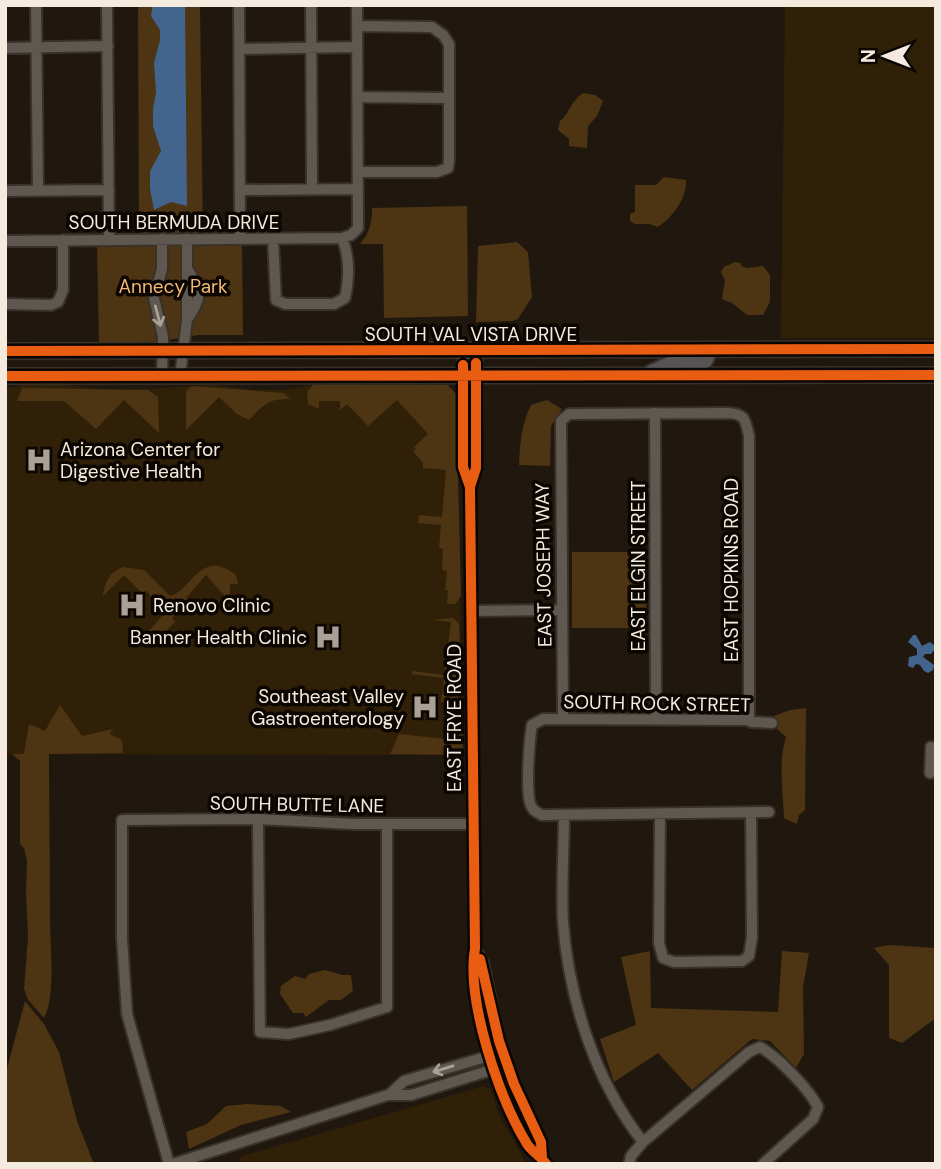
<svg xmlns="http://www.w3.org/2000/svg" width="941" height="1169" viewBox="0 0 941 1169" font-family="'DM Sans',sans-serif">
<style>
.built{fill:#312008}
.green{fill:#4d3412}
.water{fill:#43648d}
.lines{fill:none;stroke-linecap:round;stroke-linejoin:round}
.minor-casing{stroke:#38322b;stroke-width:14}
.major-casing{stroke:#38322b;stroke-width:18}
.minor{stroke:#5e5850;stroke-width:10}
.major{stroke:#565454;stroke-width:14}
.cycleway-casing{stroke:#0b0602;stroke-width:15}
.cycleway{stroke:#e95d12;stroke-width:10}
.oneway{stroke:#a9a197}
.labels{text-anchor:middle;stroke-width:7;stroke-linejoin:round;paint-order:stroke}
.street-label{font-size:19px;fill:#f4eade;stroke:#0b0602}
.park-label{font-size:19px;fill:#f4b86f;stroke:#0b0602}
.poi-label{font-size:19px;fill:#f4eade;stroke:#0b0602;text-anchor:start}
</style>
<rect width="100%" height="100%" fill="#20180e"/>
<path class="built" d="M785,5H936V338H781Z
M23,385H66L112,391L212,385L252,390H284L313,385H448L456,394L463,755L5,754V389Z
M484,1086L491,1089L499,1115L527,1164H242L239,1157Z"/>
<path class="green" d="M138,5H200L203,243H242L243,335H199L154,342H99L97,246L139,244Z
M583,93L595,95L603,101L597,116L588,126L587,148L569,146V139L558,130L560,121C569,115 569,103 583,93Z
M664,177L686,180C687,198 673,217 658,227L649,224H635L630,221V214L635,212V185H656Z
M467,206L468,316L384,318L383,244H360C370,232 372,223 372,208Z
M517,242L528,252L532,297L518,319L512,321L476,322L478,246Z
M735,262L741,263V266L747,268L763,266L770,275V302L763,315H747L732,303L722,299L725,280L721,272L724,267Z
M313,385H448L456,394L461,596L455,604H447L448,590H445L447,571L442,570L443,549L439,548L441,525L418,523L419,515L442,517L446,470L423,468V463L413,451L416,449L414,447L428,434L397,400L368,426L347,404L340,410V401H319V409L308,404L307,392Z
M192,386L284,393L290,399C267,399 265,404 249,420L237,414L219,397L186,430V391Z
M22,388L148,390L158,397L159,433L124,400L96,429L64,401H17Z
M547,400L562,409L551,426L550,466L519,465C520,443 521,426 531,405Z
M572,552H646V628H572Z
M123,567L144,570L170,596C192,591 200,547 236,575L238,584H230V602L206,575L186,598L189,601L172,618L175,622L152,646L144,637L166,611L146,591L142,593L124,575L103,596C105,581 109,573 123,567Z
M453,618L459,624L463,755L390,754L399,734L445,739L449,704L441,702L444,678L412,674V671L444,675L451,622L432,620Z
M60,705L82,736L113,729L110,734L122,740L123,753L49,754C49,807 50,859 50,911C49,939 57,994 44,1018L28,1000L24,989L28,937L26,892L27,861L24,848L20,844V761L12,754H24L29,724L45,731Z
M806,708L805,810L799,815L797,824L784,818C783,792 778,762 786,737L775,727L774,716L790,710Z
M889,945L936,948V1018L902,1043L889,1038V965L874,948Z
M650,951L651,1008L778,1012L782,951L809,953L803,987L804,1054L796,1068L770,1041L752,1039L692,1090L658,1053L614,1082L600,1039L636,1025L621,957Z
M325,970L342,975H351L353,991L341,1000H329L306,1017L303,1013H293L280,994L281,986L295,976L305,979L309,974Z
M25,1001L44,1024L59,1052L77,1121L94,1164H5V1076Z
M247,1104L281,1106L291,1112L241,1125L189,1149L186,1132L207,1124L226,1106Z"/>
<path class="water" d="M153,5H185L187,206L171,202L154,210L150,189V171L161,151L153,126V109L156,92L154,63L160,40V30L151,16Z
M913,635H916L922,646L930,642L934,645L935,649L931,654H925L923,657L934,665L933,670L928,673L924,671L920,665L916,664L913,668L908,666L909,657L917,655V649L908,642Z"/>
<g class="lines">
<defs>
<path id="minor" d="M36,5L38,191
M107,5L109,239
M239,5L240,239
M311,5L312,189
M357,26L432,27L443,35L449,44V160L448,168L437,172H358
M5,48L108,46
M239,49L357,47
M358,97L449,98
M240,190L358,189
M5,191L109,190
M162,239V269L154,298L163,337L162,376
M273,239L276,300L285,304H334L345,298C349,279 350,257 342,238
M5,241L342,238L351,235L358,228L357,5
M5,304L51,305L58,302L63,290V240
M187,320C201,299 203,292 188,270
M463,351V467L470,487
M477,351L476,468L470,487L475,948C466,1001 499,1098 527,1144C532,1152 541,1156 546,1164
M180,376L187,320V239
M655,413L656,720
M471,611L561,610
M563,719L561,421L569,414L728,413C746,414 745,420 749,436V720
M930,773L931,747
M769,812L542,815C536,812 532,810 530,803C526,789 529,741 532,725L543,719L749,720L751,722L772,723
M564,815C564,850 561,887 563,922C569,999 595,1081 643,1142L631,1156L629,1164
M660,815L659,943L663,958L674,962L742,961L749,956L752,937L751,813
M258,819L260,1032L289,1034L330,1025L387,1007V824
M475,949L483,963L499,1041L514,1084L541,1142L542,1158
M389,1095L404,1081L496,1054
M643,1142L749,1052L760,1047C778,1057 808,1088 818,1107L813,1119L763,1164
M169,1164L127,1014L122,938V820L258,819L353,824H472
M173,1164L388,1095H411L507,1065"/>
<path id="major" d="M5,351L936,349
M650,373L669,364L705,361L710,351
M5,376L936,375"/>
</defs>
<use href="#minor" class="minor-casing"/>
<use href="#major" class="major-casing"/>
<use href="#minor" class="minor"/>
<use href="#major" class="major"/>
<defs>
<path id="cycleway" d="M5,351L936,349
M476,363V468L470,487L475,948C466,1001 499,1098 527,1144C532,1152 541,1156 546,1164
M463,365V467L470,487
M5,376L936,375
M480,959L499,1041L514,1084L541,1142L542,1158"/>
</defs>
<use href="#cycleway" class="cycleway-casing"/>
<use href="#cycleway" class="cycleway"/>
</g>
<defs><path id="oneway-shaft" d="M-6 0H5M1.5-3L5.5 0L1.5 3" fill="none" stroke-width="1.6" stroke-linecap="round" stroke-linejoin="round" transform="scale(1.75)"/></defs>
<g class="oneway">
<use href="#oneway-shaft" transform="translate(158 316) rotate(75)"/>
<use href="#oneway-shaft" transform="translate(443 1069) rotate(163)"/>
</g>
<defs>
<symbol id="hospital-bare" viewBox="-9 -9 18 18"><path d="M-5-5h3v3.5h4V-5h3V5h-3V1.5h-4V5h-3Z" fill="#aaa095" stroke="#0b0602" stroke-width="2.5" paint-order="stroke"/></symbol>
</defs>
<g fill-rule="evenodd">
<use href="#hospital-bare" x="20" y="441" width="38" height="38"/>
<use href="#hospital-bare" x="113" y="586" width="38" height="38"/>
<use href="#hospital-bare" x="309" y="618" width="38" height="38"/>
<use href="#hospital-bare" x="406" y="688" width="38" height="38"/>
</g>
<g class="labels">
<g class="street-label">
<text x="174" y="229">SOUTH BERMUDA DRIVE</text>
<text x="471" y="341">SOUTH VAL VISTA DRIVE</text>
<text transform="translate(543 565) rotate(-91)" y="7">EAST JOSEPH WAY</text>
<text transform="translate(638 566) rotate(-90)" y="7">EAST ELGIN STREET</text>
<text transform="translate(731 570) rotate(-90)" y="7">EAST HOPKINS ROAD</text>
<text transform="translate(657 703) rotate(1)" y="7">SOUTH ROCK STREET</text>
<text transform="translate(454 718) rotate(-90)" y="7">EAST FRYE ROAD</text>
<text transform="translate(297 804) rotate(1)" y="7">SOUTH BUTTE LANE</text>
</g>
<g class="park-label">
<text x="173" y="293">Annecy Park</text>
</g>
<g class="poi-label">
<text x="60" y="456">Arizona Center for<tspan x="60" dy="22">Digestive Health</tspan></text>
<text x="153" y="612">Renovo Clinic</text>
<text x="307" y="644" text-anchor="end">Banner Health Clinic</text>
<text x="404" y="703" text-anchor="end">Southeast Valley<tspan x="404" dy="22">Gastroenterology</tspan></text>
</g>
</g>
<rect width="941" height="1169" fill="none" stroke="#f4eade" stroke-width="14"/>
<g transform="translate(885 56) rotate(270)" stroke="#0b0602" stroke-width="5" paint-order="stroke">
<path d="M0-5L12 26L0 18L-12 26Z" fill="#f4eade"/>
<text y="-10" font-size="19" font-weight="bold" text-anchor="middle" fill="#f4eade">N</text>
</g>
</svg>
